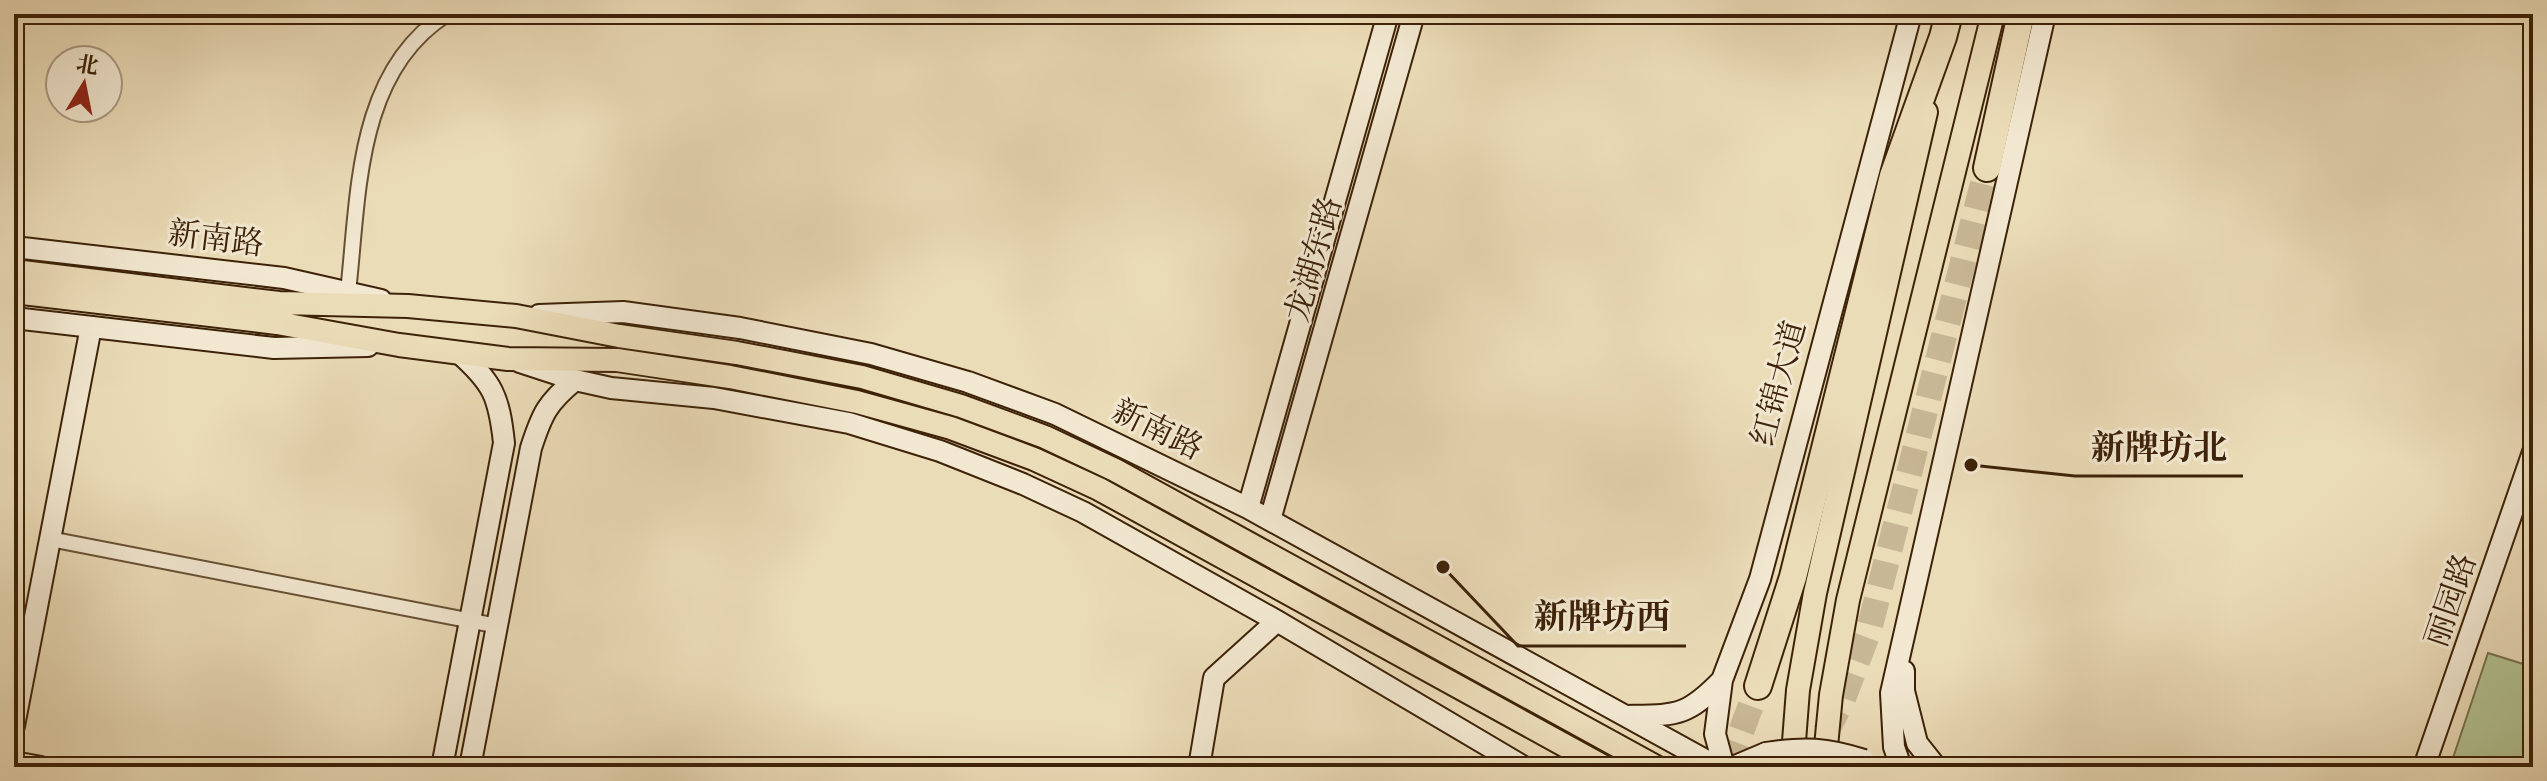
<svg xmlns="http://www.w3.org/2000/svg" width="2547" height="781" viewBox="0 0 2547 781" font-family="'IM FELL DW Pica','Noto Serif SC',serif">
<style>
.green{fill:#b2c293;stroke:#78724e;stroke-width:2}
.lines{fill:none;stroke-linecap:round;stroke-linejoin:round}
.highway-tunnel{stroke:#c8b795;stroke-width:26;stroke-dasharray:26 13;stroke-linecap:butt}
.street-casing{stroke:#685034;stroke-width:18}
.secondary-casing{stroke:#3d2208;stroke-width:24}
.primary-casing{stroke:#3d2208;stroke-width:26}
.highway-casing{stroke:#3d2208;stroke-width:30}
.street{stroke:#f2e8d1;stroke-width:14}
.secondary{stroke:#f2e8d1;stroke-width:20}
.primary{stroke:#ebdcb8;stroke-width:22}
.highway{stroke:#ebdcb8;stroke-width:26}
.secondary-bridge-casing{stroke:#3d2208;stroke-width:24;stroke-linecap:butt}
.secondary-bridge{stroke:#f2e8d1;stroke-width:20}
.labels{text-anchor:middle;stroke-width:6;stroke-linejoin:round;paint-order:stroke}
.street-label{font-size:32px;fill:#3d2208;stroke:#f2e8d1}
.leader{fill:none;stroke:#3d2208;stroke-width:3}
.callout-dot{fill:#3d2208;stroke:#f2e8d1;stroke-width:3}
.callout-label{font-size:34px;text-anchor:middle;font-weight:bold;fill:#3d2208;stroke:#f2e8d1;stroke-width:6;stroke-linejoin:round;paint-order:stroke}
</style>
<rect width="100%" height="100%" fill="#ebdcb8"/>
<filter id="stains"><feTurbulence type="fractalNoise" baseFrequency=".0025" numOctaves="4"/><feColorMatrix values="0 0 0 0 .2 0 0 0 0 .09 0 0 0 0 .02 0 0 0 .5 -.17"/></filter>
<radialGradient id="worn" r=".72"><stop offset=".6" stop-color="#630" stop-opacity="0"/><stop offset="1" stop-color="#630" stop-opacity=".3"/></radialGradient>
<path class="green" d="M2488,653L2533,667V767H2450Z"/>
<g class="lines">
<path class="highway-tunnel" d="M1728,767L1758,686
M1807,767L1842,701L1869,630L1987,168"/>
<defs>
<path id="street" d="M348,292C359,196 355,72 447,14
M50,539L498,626"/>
<path id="secondary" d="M14,247L284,278L381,300
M539,315L623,312L740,328L871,354L968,382L1055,414L1248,508L1718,767
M14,318L274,348L368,346
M520,362L575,380L611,388L714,398L849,423L940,451L1023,484L1083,512L1277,621L1524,767
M1248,508L1388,14
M1270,520L1414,14
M1904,671V691L1917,743L1936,767
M1626,716C1677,715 1686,717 1722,680
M14,726L91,327
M14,762L41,767
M442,767L504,443C499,396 493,383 458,352
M470,767L531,448C542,414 547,403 575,380
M1199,767L1214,678L1277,621
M1724,767L1715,734L1722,680L1760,579L1911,14
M1733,767L1766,753
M1901,767L1894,747L1891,693L2045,14
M2424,767L2533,452"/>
<path id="primary" d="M14,271L279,303L408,306L516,316L619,336L737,353L862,377L961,406L1045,437L1115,470L1656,767
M14,292L277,323L399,345L508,359L617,360L730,377L857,402L951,428L1034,459L1099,489L1604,767
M1792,767L1798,690L1815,593L1926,112
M1824,767L1831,695L1848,600L1993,14"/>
<path id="highway" d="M1987,168L2021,14
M1758,686L1793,577L1893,176L1943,37L1949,14"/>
</defs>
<use href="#street" class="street-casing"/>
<use href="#secondary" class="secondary-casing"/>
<use href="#primary" class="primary-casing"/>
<use href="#highway" class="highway-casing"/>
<use href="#street" class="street"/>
<use href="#secondary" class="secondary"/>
<use href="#primary" class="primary"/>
<use href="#highway" class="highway"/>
<defs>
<path id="secondary-bridge" d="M1766,753C1805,747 1826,748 1864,760"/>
</defs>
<use href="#secondary-bridge" class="secondary-bridge-casing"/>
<use href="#secondary-bridge" class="secondary-bridge"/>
</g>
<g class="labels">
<g class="street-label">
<text transform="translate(216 238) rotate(7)" y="11">新南路</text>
<text transform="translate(1313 259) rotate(-74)" y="11">龙湖东路</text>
<text transform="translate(1778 383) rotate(-75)" y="11">红锦大道</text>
<text transform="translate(1158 429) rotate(26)" y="11">新南路</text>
<text transform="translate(2450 600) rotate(-71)" y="11">丽园路</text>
</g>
</g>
<path class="leader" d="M1971 465L2075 476H2243M1443 567L1518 646H1686"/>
<g class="callout-dot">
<circle cx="1971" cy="465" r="8"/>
<circle cx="1443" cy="567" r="8"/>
</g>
<g class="callout-label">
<text x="2159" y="459">新牌坊北</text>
<text x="1602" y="628">新牌坊西</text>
</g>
<rect width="2547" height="781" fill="none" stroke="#ebdcb8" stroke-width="48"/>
<rect x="16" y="16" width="2515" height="749" fill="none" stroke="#3d2208" stroke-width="4"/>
<rect x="24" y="24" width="2499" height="733" fill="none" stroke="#3d2208" stroke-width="2"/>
<g transform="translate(84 84) rotate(10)"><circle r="38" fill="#f2e8d1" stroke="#aa9981" stroke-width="2"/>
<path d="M0-6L14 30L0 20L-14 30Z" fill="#8f2418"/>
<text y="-12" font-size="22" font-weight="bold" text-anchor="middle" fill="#3d2208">北</text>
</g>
<rect width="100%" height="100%" filter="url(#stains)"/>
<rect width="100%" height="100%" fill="url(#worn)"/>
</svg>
